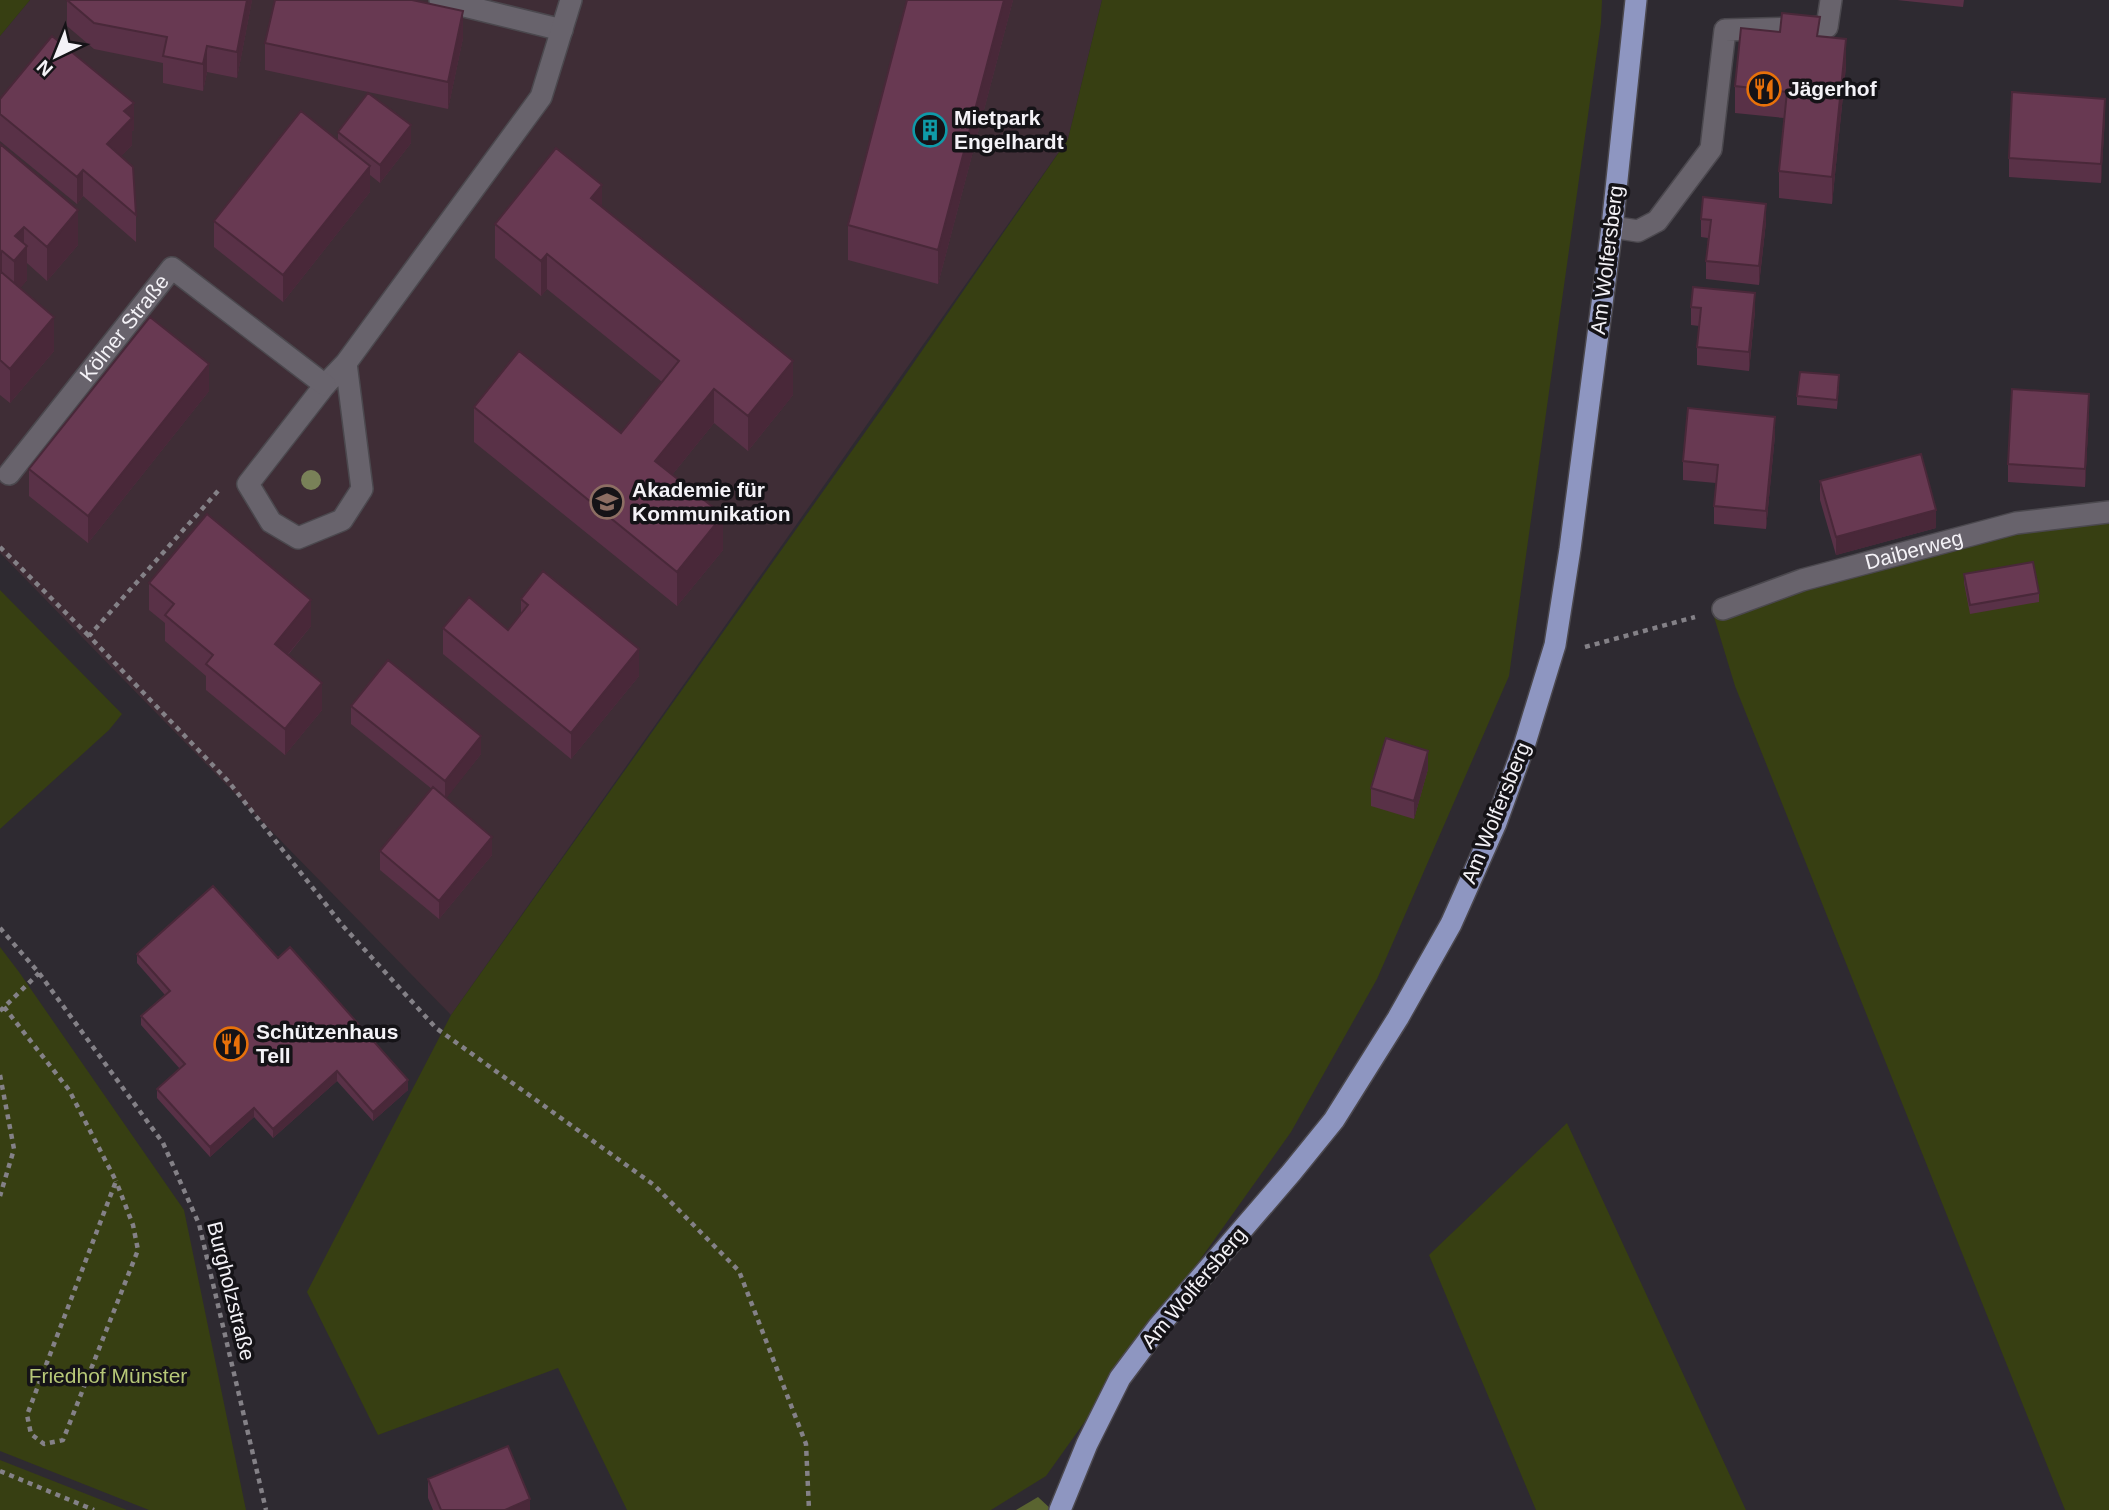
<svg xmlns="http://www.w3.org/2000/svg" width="2109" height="1510" viewBox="0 0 2109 1510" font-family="Helvetica,sans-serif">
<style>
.commercial{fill:#3f2d36}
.green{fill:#373f12}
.forest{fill:#5a6430}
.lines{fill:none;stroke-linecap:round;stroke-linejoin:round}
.minor-casing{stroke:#4b484e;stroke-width:24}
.major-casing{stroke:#4b484e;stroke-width:24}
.path{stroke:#848187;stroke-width:4.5;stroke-dasharray:5 5;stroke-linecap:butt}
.minor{stroke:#68636c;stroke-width:21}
.major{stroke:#8e96c1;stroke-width:21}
.tree{fill:#798158}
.wall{fill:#593147}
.shaded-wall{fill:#492839}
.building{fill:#683952;stroke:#492839;stroke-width:2}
.labels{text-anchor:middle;stroke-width:7;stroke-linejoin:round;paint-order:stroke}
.poi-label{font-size:21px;font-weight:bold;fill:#f4f2f7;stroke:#151317;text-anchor:start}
.street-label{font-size:21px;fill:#f4f2f7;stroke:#151317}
.park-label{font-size:21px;fill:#b7c878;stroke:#151317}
</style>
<rect width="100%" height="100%" fill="#2e2a31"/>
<path class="commercial" d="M30,0H1102L1068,139L451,1015L0,553V36Z"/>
<path class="green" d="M0,0H30L0,36Z
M1102,0H1602L1601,23L1509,676L1377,979L1291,1132L1046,1476L991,1510H627L558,1368L378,1435L307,1292L451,1015L888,400L1068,139Z
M2109,508V1510H2065L1735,686L1711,607L1800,577Z
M0,590L122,714L109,730L0,829Z
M0,947L19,972L184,1210L246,1510H149L0,1451Z
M1567,1123L1746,1510H1536L1429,1255Z
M0,1460L127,1510H0Z"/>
<path class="forest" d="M1038,1497L1052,1510H1016Z"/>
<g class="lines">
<defs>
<g id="minor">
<path d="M440,0L562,30"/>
<path d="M1612,227L1638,231L1657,221L1711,149L1725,30L1827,27L1831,0"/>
<path d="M346,363L362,489L342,520L298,538L271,522L248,484L325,385L346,363L541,97L571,0"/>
<path id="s1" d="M9,474L172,268L325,385"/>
<path id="s2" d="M1723,609L1802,580L2016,523L2109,512"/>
</g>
<path id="major" d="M1060,1510L1087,1444L1120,1378L1159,1326L1291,1173L1334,1120L1398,1018L1451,924L1496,823L1525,743L1555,645L1570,549L1612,227L1636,0"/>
</defs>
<use href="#minor" class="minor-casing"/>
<use href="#major" class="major-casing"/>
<path class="path" d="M218,491L89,636L228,781L343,926L436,1028L654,1185L739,1271L806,1444L809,1510
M0,547L89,636
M1585,647L1695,617
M0,928L39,973L163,1143L199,1224L266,1510
M4,1007L69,1090L116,1181L27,1415L31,1434L44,1444L63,1440L138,1250L133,1225L116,1181
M0,1011L39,973
M0,1075L14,1149L0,1196
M0,1471L94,1510"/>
<use href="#minor" class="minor"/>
<use href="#major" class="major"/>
</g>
<circle class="tree" cx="311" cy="480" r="10"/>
<path class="wall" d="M67,0H252L237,78L207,72L203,91L163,83V63L94,49L67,26Z
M907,0H1013L938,284L848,260V225Z
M1897,0H1964L1963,7Z
M1820,37L1846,66L1832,204L1779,198V171L1784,118L1735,113V86Z
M463,38L448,109L265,70V43Z
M0,99L134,130L132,131V145L121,156L136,215V242L83,196L77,204L0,141Z
M2105,117L2101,183L2009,177V158Z
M338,132L411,143L380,183L370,175V192L283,302L214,247V221L338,141Z
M0,144L78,245L47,281L27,263V280L20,288L54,351L10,403L0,395Z
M602,207L793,395L748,451L714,423L672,475L723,550L677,606L474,442V407L621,433L662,382L547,289L541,296L495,258V224Z
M1701,219L1766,222L1759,285L1706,279V261L1708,238L1701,237Z
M1691,307L1755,311L1749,371L1697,365V347L1699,326L1691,325Z
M1839,384L1837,409L1797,405V396Z
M209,391L88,543L29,496V469Z
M2089,412L2085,487L2008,482V464Z
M1775,435L1766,529L1714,524V506L1716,483L1683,480V461Z
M1820,481L1936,528L1836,555L1820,500Z
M1964,574L2039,593V602L1970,614L1964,583Z
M149,583L311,626L288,655L322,710L285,755L206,690V676L165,641V623L149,610Z
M521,599L639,676L571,759L443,654V628L508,630L521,613Z
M351,706L481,754L446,798L492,855L439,919L380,870V851L432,789L351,724Z
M1428,769L1414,819L1371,806V788Z
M137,954L278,958L408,1090L373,1121L337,1081L273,1138L254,1117L210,1157L157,1098V1089L180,1069L141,1025V1016L165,995L137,963Z
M428,1479L530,1510H433L428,1498Z"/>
<path class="shaded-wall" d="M247,0H252L237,78V52Z
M1004,0H1013L938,284V250Z
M463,11V38L448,109V82Z
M1846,39V66L1832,204V177Z
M207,46V72L203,91V64Z
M2105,99V117L2101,183V164Z
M134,103V130L132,131V145L107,171V144L124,111Z
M411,125V143L380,183V165Z
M370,166V192L283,302V275Z
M83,170V196L77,204V177Z
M602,185V219L591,198Z
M1766,204V222L1759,285V266Z
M78,210V245L47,281V247Z
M24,227V249L27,246V280L14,296V261L15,236Z
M2,251V286L0,288V254Z
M547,254V289L541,296V261Z
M1755,293V311L1749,371V352Z
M54,317V351L10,403V369Z
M793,361V395L748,451V416Z
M209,364V391L88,543V516Z
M714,389V423L655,496V461Z
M2089,394V412L2085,487V469Z
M1775,417V435L1766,529V511Z
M1936,510V528L1836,555V537Z
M723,515V550L677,606V572Z
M311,600V626L275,670V644Z
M639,649V676L571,759V733Z
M322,683V710L285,755V729Z
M481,736V754L445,800V781Z
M1428,751V769L1414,819V801Z
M492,837V855L439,919V901Z
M337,1071V1081L273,1138V1129Z
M408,1080V1090L373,1121V1112Z
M254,1108V1117L210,1157V1147Z
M530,1499V1510H505Z"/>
<path class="building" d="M67,0H247L237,52L207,46L203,64L163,56L167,37L94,23Z
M275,0H412L463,11L448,82L265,43Z
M907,0H1004L938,250L848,225Z
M1782,13L1820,17L1817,36L1846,39L1832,177L1779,171L1787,92L1735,86L1741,28L1780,32Z
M52,36L134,103L124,111L132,118L107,144L133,167L136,215L83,170L77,177L0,114V99Z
M2012,92L2105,99L2101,164L2009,158Z
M368,93L411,125L380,165L338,132Z
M301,111L370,166L283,275L214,221Z
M0,144L78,210L47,247L24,227L15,236L27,246L14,261L2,251L0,254Z
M556,148L602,185L591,198L793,361L748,416L714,389L655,461L723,515L677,572L474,407L519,351L621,433L679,361L547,254L541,261L495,224Z
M1703,197L1766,204L1759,266L1706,261L1711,220L1701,219Z
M0,271L54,317L10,369L0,360Z
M1693,287L1755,293L1749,352L1697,347L1701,308L1691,307Z
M150,317L209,364L88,516L29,469Z
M1800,372L1839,375L1837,400L1797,396Z
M2012,389L2089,394L2085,469L2008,464Z
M1688,408L1775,417L1766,511L1714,506L1718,465L1683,461Z
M1921,454L1936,510L1836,537L1820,481Z
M207,514L311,600L275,644L322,683L285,729L206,664L213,655L165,615L174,604L149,583Z
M2033,562L2039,593L1970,605L1964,574Z
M543,571L639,649L571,733L443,628L469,597L508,630L528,605L521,599Z
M388,660L481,736L445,781L351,706Z
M1386,738L1428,751L1414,801L1371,788Z
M433,787L492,837L439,901L380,851Z
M213,886L278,958L290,947L408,1080L373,1112L337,1071L273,1129L254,1108L210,1147L157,1089L185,1064L141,1016L170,991L137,954Z
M508,1446L530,1499L505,1510H441L428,1479Z"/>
<defs>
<symbol id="restaurant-ring" viewBox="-11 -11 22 22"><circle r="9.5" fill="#151317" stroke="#e8710a" stroke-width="1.5"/><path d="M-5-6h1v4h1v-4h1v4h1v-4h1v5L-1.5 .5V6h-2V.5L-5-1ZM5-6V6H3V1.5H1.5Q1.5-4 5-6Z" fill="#e8710a"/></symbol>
<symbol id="building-ring" viewBox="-11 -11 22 22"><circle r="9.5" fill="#151317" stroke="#0f9aa8" stroke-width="1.5"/><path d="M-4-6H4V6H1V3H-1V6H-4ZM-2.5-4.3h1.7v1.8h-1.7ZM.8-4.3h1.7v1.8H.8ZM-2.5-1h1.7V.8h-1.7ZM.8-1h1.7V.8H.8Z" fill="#0f9aa8"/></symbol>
<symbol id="university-ring" viewBox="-11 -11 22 22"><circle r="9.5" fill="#151317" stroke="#8d6e63" stroke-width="1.5"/><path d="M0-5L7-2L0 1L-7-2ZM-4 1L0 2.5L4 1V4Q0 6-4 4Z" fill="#8d6e63"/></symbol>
</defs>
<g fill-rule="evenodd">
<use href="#restaurant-ring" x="1745" y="70" width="38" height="38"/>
<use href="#building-ring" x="911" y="111" width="38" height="38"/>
<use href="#university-ring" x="588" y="483" width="38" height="38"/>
<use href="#restaurant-ring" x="212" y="1025" width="38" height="38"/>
</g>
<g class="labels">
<g class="poi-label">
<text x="1788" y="96">Jägerhof</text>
<text x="954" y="125">Mietpark<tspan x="954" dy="24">Engelhardt</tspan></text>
<text x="632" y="497">Akademie für<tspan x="632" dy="24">Kommunikation</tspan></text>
<text x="256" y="1039">Schützenhaus<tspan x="256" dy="24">Tell</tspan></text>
</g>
<g class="street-label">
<text transform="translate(1607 260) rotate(-83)" y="7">Am Wolfersberg</text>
<text dy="7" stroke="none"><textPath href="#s1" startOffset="186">Kölner Straße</textPath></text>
<text dy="7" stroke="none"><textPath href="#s2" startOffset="200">Daiberweg</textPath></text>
<text transform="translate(1496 813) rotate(-68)" y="7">Am Wolfersberg</text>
<text transform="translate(1194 1288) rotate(-50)" y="7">Am Wolfersberg</text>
<text transform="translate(231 1291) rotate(76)" y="7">Burgholzstraße</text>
</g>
<g class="park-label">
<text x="108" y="1383">Friedhof Münster</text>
</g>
</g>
<g transform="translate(56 56) rotate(223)" stroke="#151317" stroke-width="5" paint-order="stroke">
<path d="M0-5L12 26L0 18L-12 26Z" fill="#f4f2f7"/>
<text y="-10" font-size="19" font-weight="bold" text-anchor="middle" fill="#f4f2f7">N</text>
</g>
</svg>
